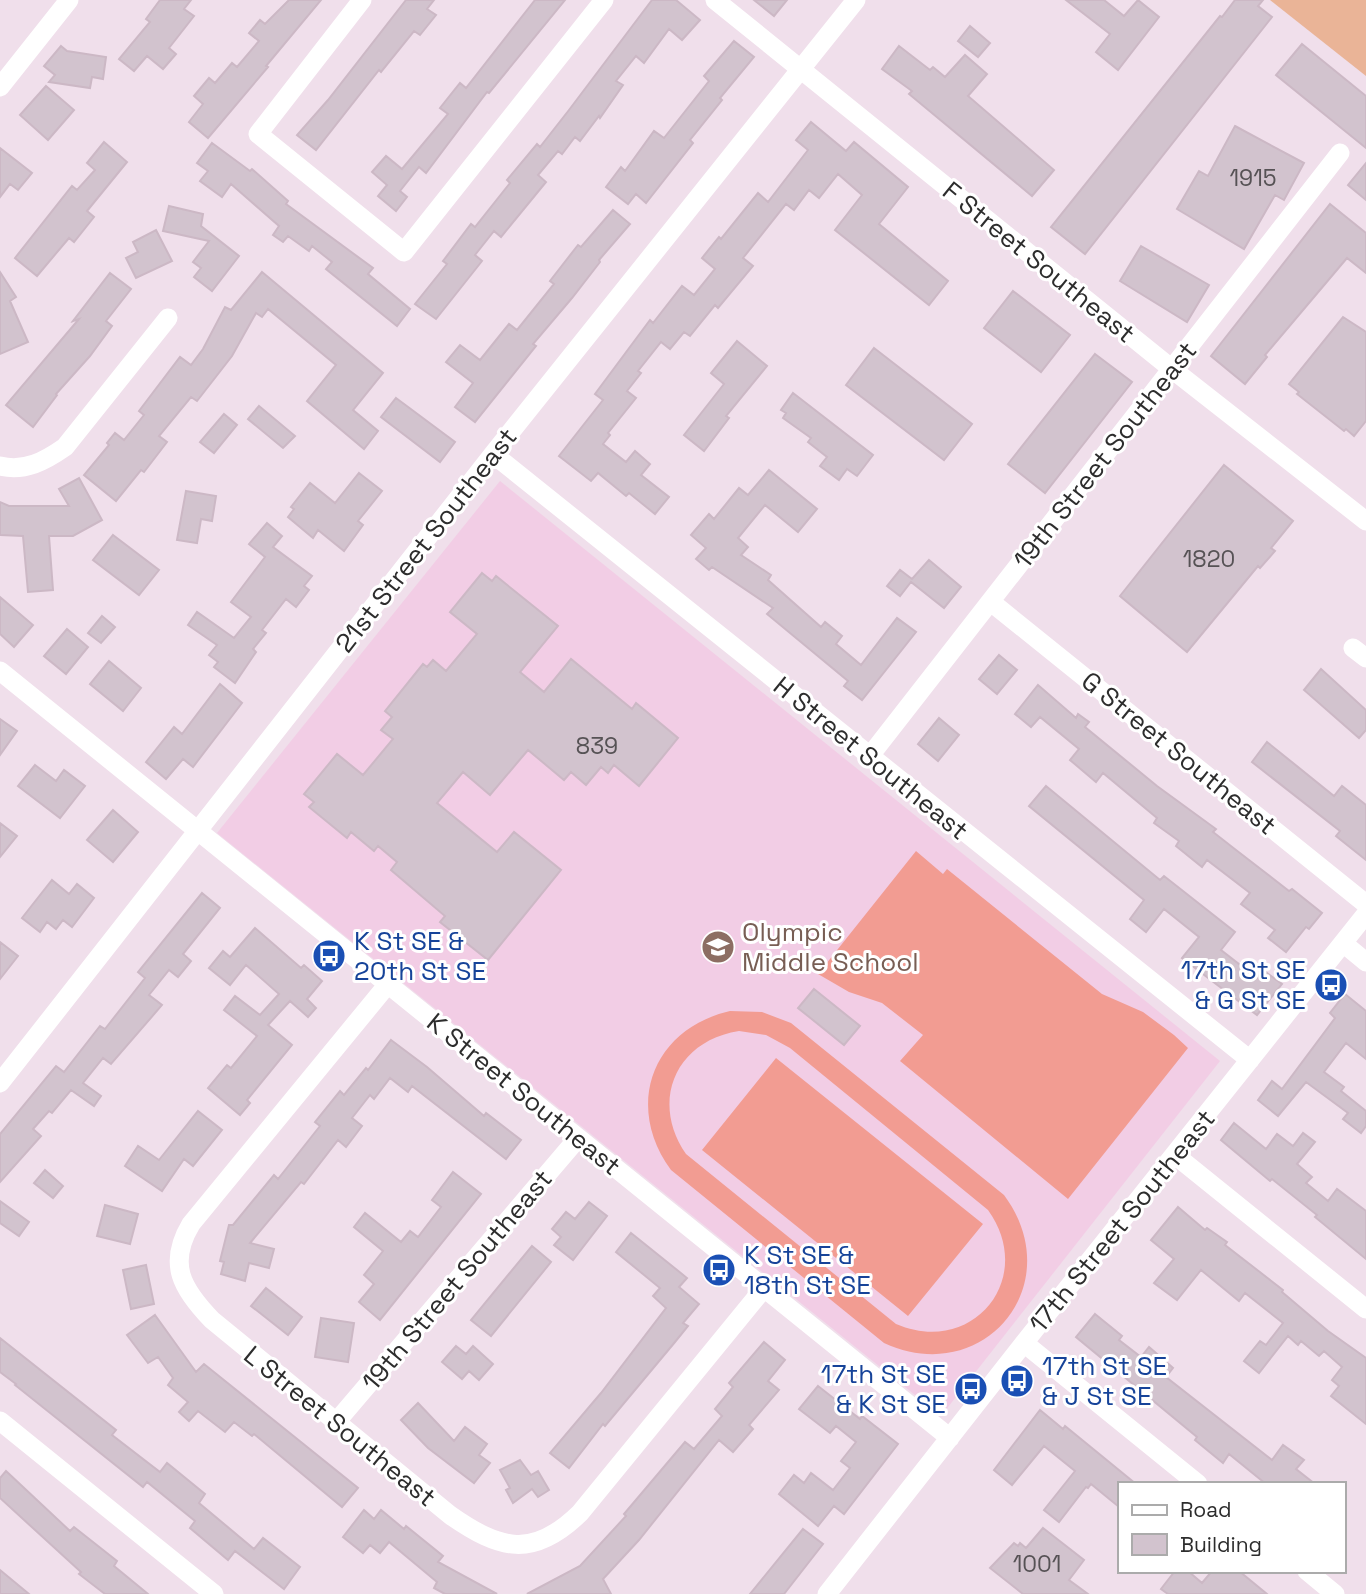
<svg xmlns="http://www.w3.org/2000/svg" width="1366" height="1594" viewBox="0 0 1366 1594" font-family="'Space Grotesk',sans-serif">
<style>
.education{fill:#f2cde5}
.green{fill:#eab497}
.pitch{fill:#f29c92;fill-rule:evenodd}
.building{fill:#d2c3ce;stroke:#ccb8c5;stroke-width:2}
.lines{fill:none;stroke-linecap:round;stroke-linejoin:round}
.minor{stroke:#fff;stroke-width:19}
.labels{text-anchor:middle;stroke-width:6;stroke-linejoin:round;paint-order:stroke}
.number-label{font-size:23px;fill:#565255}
.street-label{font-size:26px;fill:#2d2d2d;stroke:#fff}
.education-label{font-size:26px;fill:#785e54;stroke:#fff;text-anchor:start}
.transit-label{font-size:26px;fill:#164399;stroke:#fff;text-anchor:start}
</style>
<rect width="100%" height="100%" fill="#f0dfeb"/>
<path class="education" d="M500,481L1220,1061L941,1416L217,833Z"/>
<path class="green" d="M1270,0H1366V76Z"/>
<path class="pitch" d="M916,851L943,874L947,869L1102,994L1143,1012L1174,1035L1188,1048L1068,1199L900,1061L923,1035L882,1003L849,992L818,974Z
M730,1011L762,1012L791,1023L1004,1195C1070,1284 984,1389 884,1343L671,1170C624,1106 652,1029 730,1011ZM739,1031L766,1035L790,1048L988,1210C1037,1278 973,1357 896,1324L686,1154C650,1102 675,1041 739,1031Z
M776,1058L983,1224L908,1316L702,1150Z"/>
<path class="building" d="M160,0H191L184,9L194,16L169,48L176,54L163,69L147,56L134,71L119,59L150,22L146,19Z
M289,0H321L266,66L268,67L208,138L189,122L203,104L194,96L209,78L215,83L232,63L237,67L259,41L249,33L260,20L265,24Z
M406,0H434L427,9L436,15L420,35L414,31L381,72L379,70L316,150L297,135L328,100Z
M535,0H565L489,93L487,92L426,173L419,167L400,191L407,197L396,211L378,196L387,185L372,172L386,156L402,169L448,114L440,108L460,83L466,88Z
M652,0H676L700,20L682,40L669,29L644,63L636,56L616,81L623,85L600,118L599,116L580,141L575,137L562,154L558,151L538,175L546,182L501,237L494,231L475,255L482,261L436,319L415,304L447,264L443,261L471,224L475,227L510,183L507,180L537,144L540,147L569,110Z
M754,0H787L774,16Z
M1066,0H1104L1124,16L1138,0L1159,17L1118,70L1096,52L1110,34Z
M1235,0H1263L1258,6L1272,17L1085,254L1051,227L1220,16L1222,17Z
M970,26L990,43L978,57L958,41Z
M734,41L754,57L720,98L722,100L690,140L693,143L646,203L636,194L628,204L606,187L621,167L625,171L654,131L664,138L709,81L704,76Z
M1302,44L1366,96V148L1276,75Z
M61,46L67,51L106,57L103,79L92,77L90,88L49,82L55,75L44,66Z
M899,46L930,70L933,67L945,77L965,55L987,74L968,96L1054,170L1032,196L909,94L912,91L882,69Z
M46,86L74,110L48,140L20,115Z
M811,122L846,151L854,142L908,187L879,224L948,281L929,305L835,230L862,195L838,174L819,198L809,190L794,210L786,204L743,258L753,266L718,308L715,305L690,336L684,332L670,349L661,342L638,371L641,373L627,391L636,398L608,433L610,435L603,444L626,462L635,451L650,464L641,475L669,497L655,514L629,493L626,496L598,473L591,481L559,456L603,400L595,394L650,320L653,323L682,286L694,295L715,269L702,258L719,237L721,239L758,193L768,202L808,150L796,140Z
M1235,126L1304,163L1284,200L1275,195L1244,249L1177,209L1199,171L1208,176Z
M104,142L127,162L87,211L94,217L74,242L69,238L37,276L15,258L72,186L77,190L95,170L87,163Z
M212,143L250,171L252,169L288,201L286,204L373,268L368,274L410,309L397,326L326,269L332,262L312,246L309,251L288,236L283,242L273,235L279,226L231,184L222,197L200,181L208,171L197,163Z
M0,148L32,173L18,190L10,184L0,197Z
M1366,163V200L1348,185Z
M1330,204L1366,233V273L1347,258L1265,355L1267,357L1245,384L1211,356Z
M169,206L203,214L201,226L239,256L212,291L194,277L201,268L193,262L209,241L163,231Z
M613,210L630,224L599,260L600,262L572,298L533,344L536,346L475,422L455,407L473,383L446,362L460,345L480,360L509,324L517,330L554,284L550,281L578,245L581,247Z
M156,230L172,261L136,278L126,258L138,252L133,242Z
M1141,246L1209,285L1187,322L1120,281Z
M0,272L16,297L10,301L28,342L0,354Z
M262,272L383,373L353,410L378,431L364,449L307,401L336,365L268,309L262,317L256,313L232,356L197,401L191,397L159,436L167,442L144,472L141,470L116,501L84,475L109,445L107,443L115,433L124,440L144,415L139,411L180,357L191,365L203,349L225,307L231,310Z
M110,273L131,289L106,321L112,326L90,356L56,394L57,395L33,427L6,405L79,319L73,321Z
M1013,291L1070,335L1041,372L984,328Z
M1343,317L1366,332V421L1354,436L1346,429L1344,431L1297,394L1299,392L1289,384Z
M737,341L767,366L726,416L729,418L704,451L684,435L724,384L711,373Z
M874,348L972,424L944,460L846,385Z
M1095,354L1132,382L1045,493L1008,464Z
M793,393L873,455L857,476L847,469L839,480L820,466L827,457L808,442L811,438L783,418L786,413L781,410Z
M396,398L455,442L440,462L381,417Z
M259,406L295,436L283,448L248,419Z
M224,414L237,425L214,453L200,442Z
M1224,465L1293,521L1271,548L1275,551L1260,568L1258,566L1187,652L1120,596Z
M769,470L817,509L798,532L765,505L738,538L748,547L741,555L771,575L768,580L821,627L825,622L842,636L836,644L861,665L897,618L916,632L862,700L844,686L848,681L767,614L773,608L712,567L709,570L696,559L706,548L691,535L709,514L714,519L739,488L748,495Z
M359,473L382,491L358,521L363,525L344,551L318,530L313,538L288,517L294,509L291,507L310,483L335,503Z
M79,478L102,520L73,536H49L53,590L28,592L23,536L0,535V502L9,506H69L59,489Z
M186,491L216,496L212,521L201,519L197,543L177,540Z
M267,523L282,536L273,547L312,576L304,586L309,590L296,607L286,599L262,630L266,633L253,649L256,652L235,683L214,667L218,662L209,655L217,645L188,625L197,612L234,638L251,617L231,602L265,557L249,544Z
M113,535L159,570L139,595L93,560Z
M929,560L961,587L944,608L911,582L900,596L887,586L900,570L912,579Z
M482,573L492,581L496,576L558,626L520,672L544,692L571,659L632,709L636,703L678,738L639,786L614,765L608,773L601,767L586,785L571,772L564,780L528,750L490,795L463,772L437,803L497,852L514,832L561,870L488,960L440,922L445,916L391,870L397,862L378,846L374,851L351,832L347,838L309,807L314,802L304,794L337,754L363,775L393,739L381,730L392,717L385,711L423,664L427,667L433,660L446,671L477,634L450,612Z
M0,597L33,625L14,647L0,634Z
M102,616L115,627L101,643L88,633Z
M67,629L88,647L66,674L44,656Z
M999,655L1017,670L997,694L979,679Z
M109,661L141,688L123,711L90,684Z
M1321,669L1366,710V730L1359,738L1304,690Z
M220,684L242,703L193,767L183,759L166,779L146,762L174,727L182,734Z
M1038,685L1076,718L1078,714L1089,722L1085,727L1157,786L1216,829L1213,832L1236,850L1289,891L1292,889L1322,913L1309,929L1306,927L1286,952L1268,938L1275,930L1241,904L1250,893L1207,860L1202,867L1176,846L1179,841L1154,823L1157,818L1103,773L1096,782L1070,760L1079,749L1040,717L1031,727L1015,714Z
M939,718L959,735L938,761L918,744Z
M0,719L17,731L0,755Z
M1267,742L1334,796L1342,786L1366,805V860L1336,836L1340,831L1252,762Z
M35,765L56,781L64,770L85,786L60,818L18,786Z
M1046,786L1160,880L1164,876L1235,932L1221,950L1257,978L1263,970L1282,984L1257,1015L1182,958L1199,937L1164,909L1146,932L1130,919L1144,900L1029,806Z
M113,810L138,832L113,862L87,840Z
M0,823L17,836L0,857Z
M52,880L69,894L77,884L94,898L72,927L63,920L56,929L47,922L40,932L22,918Z
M202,893L220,908L183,954L191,961L178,977L169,970L149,995L162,1005L111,1064L103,1058L83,1083L101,1096L94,1106L71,1090L52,1113L49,1111L33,1129L41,1136L0,1182V1134L56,1066L64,1072L100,1026L105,1029L145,978L138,972Z
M255,928L301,968L304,965L322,981L307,999L316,1008L308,1017L290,1001L268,1025L292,1045L247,1100L250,1103L240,1115L208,1088L227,1065L231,1068L257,1036L224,1010L235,996L260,1015L279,994L246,965L230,985L209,968L223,951L230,957Z
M0,942L18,956L0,979Z
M814,989L860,1026L844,1045L798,1008Z
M1345,994L1366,1011V1059L1346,1043L1324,1072L1344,1087L1341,1091L1366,1111V1126L1361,1133L1343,1119L1348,1113L1306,1082L1278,1116L1258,1100L1272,1081L1282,1089L1335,1018L1330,1013Z
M391,1040L427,1067L484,1116L486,1113L521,1140L506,1159L412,1086L408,1092L390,1078L374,1099L370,1095L352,1118L362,1126L346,1147L338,1140L304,1184L301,1182L250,1243L274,1249L269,1268L249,1263L245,1281L221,1274L224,1262L220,1261L229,1225H233L274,1175L278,1179L320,1126L315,1122L340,1091L344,1095L366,1068L368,1070Z
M198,1111L222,1130L193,1166L184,1159L162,1191L125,1166L138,1146L159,1160Z
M1234,1123L1266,1149L1277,1134L1293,1146L1303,1133L1315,1142L1297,1164L1312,1177L1306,1183L1328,1201L1337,1189L1366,1211V1259L1315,1217L1317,1215L1272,1179L1270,1181L1221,1140Z
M45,1170L63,1186L53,1198L34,1183Z
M453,1172L481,1194L380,1320L359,1302L374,1284L364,1275L383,1251L354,1227L365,1213L401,1242L410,1231L418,1237L441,1207L432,1200Z
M0,1201L29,1222L19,1236L0,1223Z
M589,1202L607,1216L573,1260L554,1245L561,1237L552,1229L566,1212L575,1219Z
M105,1205L138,1214L130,1244L97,1236Z
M1178,1207L1205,1230L1207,1228L1227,1242L1225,1245L1283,1290L1282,1292L1328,1331L1366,1358V1424L1331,1396L1339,1386L1332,1380L1342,1367L1324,1351L1319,1356L1301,1341L1298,1345L1288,1336L1259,1373L1244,1361L1260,1341L1266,1345L1283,1323L1245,1293L1239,1301L1201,1270L1177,1300L1154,1283L1174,1259L1151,1240Z
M631,1233L687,1278L679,1287L699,1304L683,1323L688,1326L675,1342L605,1426L603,1424L569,1468L550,1453L601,1393L666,1308L653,1296L660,1288L616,1252Z
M532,1246L551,1262L491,1336L471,1320Z
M146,1265L154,1304L131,1309L123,1270Z
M266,1288L302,1317L288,1335L251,1306Z
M1095,1314L1122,1336L1119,1340L1141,1357L1149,1347L1173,1368L1166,1377L1272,1460L1283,1445L1304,1460L1296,1469L1315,1484H1266L1229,1454L1223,1463L1195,1440L1197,1437L1076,1337Z
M155,1315L196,1372L204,1364L358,1488L342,1507L254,1434L252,1436L234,1422L225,1432L198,1411L189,1421L179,1412L188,1402L168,1385L173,1378L158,1357L148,1363L127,1335Z
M321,1318L354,1323L348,1362L315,1357Z
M0,1338L116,1430L112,1435L160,1472L167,1463L205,1494L199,1503L254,1549L263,1538L300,1567L284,1589L235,1551L228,1560L190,1528L195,1521L147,1482L143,1487L15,1385L16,1384L0,1372Z
M764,1342L785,1360L768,1381L779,1390L749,1425L753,1429L733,1452L719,1440L639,1540L603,1579L611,1594H527L580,1566L626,1516L624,1514L685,1442L694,1449L722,1416L715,1409L733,1387L729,1383Z
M456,1346L466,1354L473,1346L493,1364L479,1380L469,1371L462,1379L442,1362Z
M818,1386L860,1419L862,1416L898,1444L844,1514L834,1506L818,1526L779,1494L794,1475L804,1483L811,1473L833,1490L850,1468L841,1461L856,1442L836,1426L830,1433L799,1409Z
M418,1403L454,1441L465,1427L487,1444L479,1455L490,1463L474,1483L428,1448L401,1420Z
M1040,1410L1063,1429L1065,1426L1136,1484H1119V1507L1091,1484L1088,1488L1086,1487L1059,1522L1044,1510L1075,1471L1044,1446L1012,1485L994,1470Z
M520,1460L531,1475L538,1471L549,1490L538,1497L532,1489L513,1503L506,1490L510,1488L500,1470Z
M6,1471L70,1531L74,1527L117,1561L114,1566L148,1594H105L79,1574L81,1572L0,1498V1478Z
M364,1510L374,1519L381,1510L404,1529L406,1526L443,1556L438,1562L497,1594H445L434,1588L437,1582L389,1542L380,1553L370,1545L363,1553L343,1537Z
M1043,1528L1084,1560L1069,1580L1088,1594H1023L990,1568L1014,1543L1018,1546L1020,1543L1026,1548Z
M803,1529L823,1544L784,1594H750Z
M0,1570L29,1594H0Z
M1175,1571H1188L1202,1583L1212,1571H1239L1267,1594H1168L1161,1589Z"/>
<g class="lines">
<path class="minor" d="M362,0L258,134L404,252L604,0
M715,0L1172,369L1366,521
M0,87L69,0
M493,454L1250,1060
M0,466C25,472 45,461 65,447L168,318
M991,602L1366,904
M1353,648L1366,658
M0,671L950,1438
M869,757L1340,153
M1343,943L1366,962
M388,984L191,1224C167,1264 182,1289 212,1320L450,1515C500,1550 533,1559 580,1513L764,1288
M0,1083L493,454L856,0
M1175,1155L1366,1309
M1024,1343L1198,1484
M0,1421L214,1594
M337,1421L578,1138
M1307,1571L1335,1594
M827,1594L1024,1343L1366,914"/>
</g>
<defs>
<symbol id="school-disc" viewBox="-11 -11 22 22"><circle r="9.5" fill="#8d6e63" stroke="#fff"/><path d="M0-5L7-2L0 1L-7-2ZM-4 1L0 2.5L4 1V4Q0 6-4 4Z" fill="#fff"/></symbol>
<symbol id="bus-disc" viewBox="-11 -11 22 22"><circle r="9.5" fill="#1a4fb4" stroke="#fff"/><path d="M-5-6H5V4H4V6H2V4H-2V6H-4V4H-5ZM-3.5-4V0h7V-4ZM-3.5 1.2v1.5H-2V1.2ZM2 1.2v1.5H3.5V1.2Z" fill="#fff"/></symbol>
</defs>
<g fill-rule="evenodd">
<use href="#school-disc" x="699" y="928" width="38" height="38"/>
<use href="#bus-disc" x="310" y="937" width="38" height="38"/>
<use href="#bus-disc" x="1312" y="966" width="38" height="38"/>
<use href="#bus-disc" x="700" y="1251" width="38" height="38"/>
<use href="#bus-disc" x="998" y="1362" width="38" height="38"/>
<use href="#bus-disc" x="952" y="1370" width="38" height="38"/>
</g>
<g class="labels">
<g class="number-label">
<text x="1253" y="186">1915</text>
<text x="1209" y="567">1820</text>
<text x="597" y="754">839</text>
<text x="1037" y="1572">1001</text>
</g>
<g class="street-label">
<text transform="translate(1039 262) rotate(39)" y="9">F Street Southeast</text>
<text transform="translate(1105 455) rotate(-52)" y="9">19th Street Southeast</text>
<text transform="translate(426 540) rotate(-52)" y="9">21st Street Southeast</text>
<text transform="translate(1179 753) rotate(39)" y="9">G Street Southeast</text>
<text transform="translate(871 758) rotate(39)" y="9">H Street Southeast</text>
<text transform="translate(524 1094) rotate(39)" y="9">K Street Southeast</text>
<text transform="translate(1122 1221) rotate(-51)" y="9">17th Street Southeast</text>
<text transform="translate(457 1280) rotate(-50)" y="9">19th Street Southeast</text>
<text transform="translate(340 1426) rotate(39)" y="9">L Street Southeast</text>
</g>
<g class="education-label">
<text x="742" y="941">Olympic<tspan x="742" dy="30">Middle School</tspan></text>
</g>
<g class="transit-label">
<text x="354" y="950">K St SE &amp;<tspan x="354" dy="30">20th St SE</tspan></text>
<text x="1306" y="979" text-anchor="end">17th St SE<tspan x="1306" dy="30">&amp; G St SE</tspan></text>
<text x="744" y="1264">K St SE &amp;<tspan x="744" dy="30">18th St SE</tspan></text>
<text x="1042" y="1375">17th St SE<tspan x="1042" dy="30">&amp; J St SE</tspan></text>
<text x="946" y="1383" text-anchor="end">17th St SE<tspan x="946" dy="30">&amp; K St SE</tspan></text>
</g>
</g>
<rect x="1118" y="1482" width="228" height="91" fill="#ffffff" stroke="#ababab" stroke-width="2"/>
<rect x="1132" y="1505" width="35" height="10" fill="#ffffff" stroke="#ababab" stroke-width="2"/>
<text x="1180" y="1517" font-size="21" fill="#2d2d2d">Road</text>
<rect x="1132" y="1534" width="35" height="21" fill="#d2c3ce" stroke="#ababab" stroke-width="2"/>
<text x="1180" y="1552" font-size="21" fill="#2d2d2d">Building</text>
</svg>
